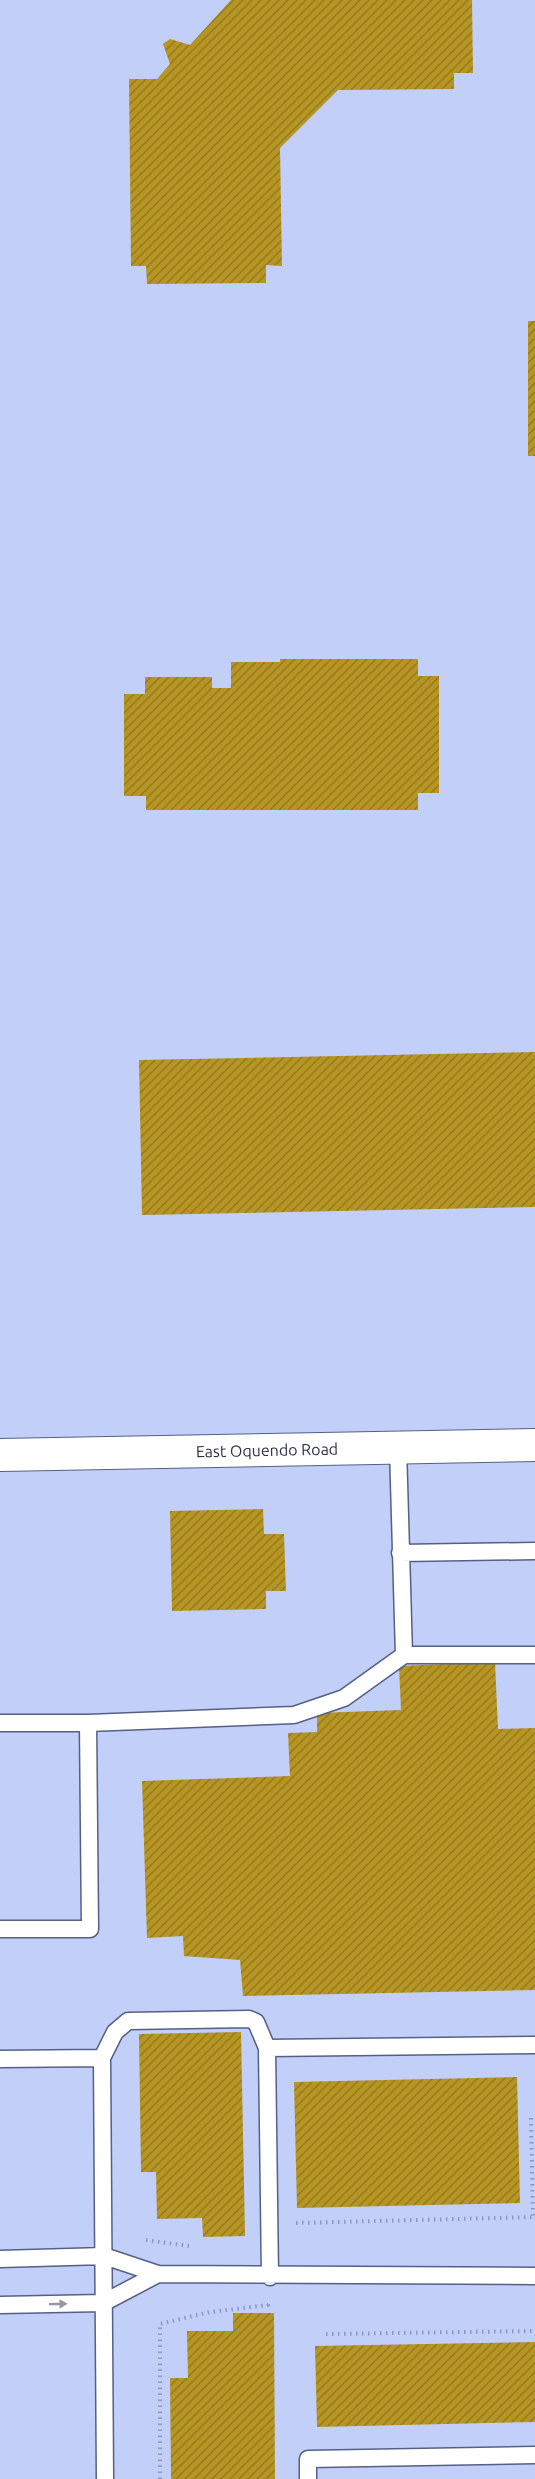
<svg xmlns="http://www.w3.org/2000/svg" width="535" height="2479" viewBox="0 0 535 2479" font-family="Ubuntu,sans-serif">
<style>
.building{fill:url(#building-hatch)}
.lines{fill:none;stroke-linecap:round;stroke-linejoin:round}
.lane-casing{stroke:#556084;stroke-width:19}
.street-casing{stroke:#556084;stroke-width:34}
.path{stroke:#8e98b9;stroke-width:4;stroke-dasharray:1.5 4.5;stroke-linecap:butt}
.lane{stroke:#fff;stroke-width:16}
.street{stroke:#fff;stroke-width:32}
.oneway{fill:#9698a0}
.labels{text-anchor:middle;stroke-width:4.5;stroke-linejoin:round;paint-order:stroke}
.street-label{font-size:16px;fill:#2d3242;stroke:#edf1fe}
</style>
<defs>
<pattern id="building-hatch" width="6" height="6" patternUnits="userSpaceOnUse" patternTransform="scale(1.5)"><rect width="6" height="6" fill="#b69523"/><path d="M-1 1l2-2M0 6l6-6M5 7l2-2" fill="none" stroke="#947a20"/></pattern>
</defs>
<rect width="100%" height="100%" fill="#c2cff9"/>
<path class="building" d="M231,0H472L473,73H454V89L338,90L280,148L282,266L266,265V283L147,284L146,266H131L129,79H157L170,64L163,44L170,39L190,45Z
M528,321H535V456H528Z
M280,659H418V676H439V793H418V810H146V796H124V694H145V677H212V688H231V662H280Z
M535,1052V1207L142,1215L139,1060Z
M263,1509L264,1534H284L286,1591H266V1609L172,1611L170,1511Z
M495,1662L498,1729L535,1728V1990L243,1996L240,1960L184,1956L183,1936L147,1938L142,1781L290,1776L288,1733L317,1732V1713L401,1710L399,1666Z
M241,2032L245,2236L203,2237L202,2218L157,2219L156,2172H141L139,2034Z
M517,2077L520,2203L297,2208L294,2082Z
M233,2313H274L275,2479H171L170,2378H188L187,2331H233Z
M535,2342V2422L317,2427L315,2346Z"/>
<g class="lines">
<defs>
<path id="lane" d="M400,1553L535,1551
M404,1655H535
M0,1723H88L90,1929H0
M88,1723L294,1715L344,1698L404,1655L398,1447
M267,2048L270,2277
M102,2058L115,2032L128,2021L249,2019L256,2022L267,2048L535,2045
M0,2059L102,2058L105,2479
M0,2259L104,2256L158,2274L535,2276
M0,2305L103,2303L158,2274
M308,2479V2459L535,2455"/>
<g id="street">
<path id="s1" d="M0,1455L535,1445"/>
</g>
</defs>
<use href="#lane" class="lane-casing"/>
<use href="#street" class="street-casing"/>
<path class="path" d="M531,2118L533,2217
M296,2223L535,2217
M146,2240L189,2246
M326,2334L535,2331
M160,2479V2324L210,2312L268,2305V2301"/>
<use href="#lane" class="lane"/>
<use href="#street" class="street"/>
</g>
<defs><path id="oneway-solid" d="M-6-.8H1V-3.2L6.5 0L1 3.2V.8H-6Z" transform="scale(1.5)"/></defs>
<use class="oneway" href="#oneway-solid" transform="translate(58 2304) rotate(-1)"/>
<g class="labels">
<g class="street-label">
<text dy="6" stroke="none"><textPath href="#s1" startOffset="267">East Oquendo Road</textPath></text>
</g>
</g>
</svg>
